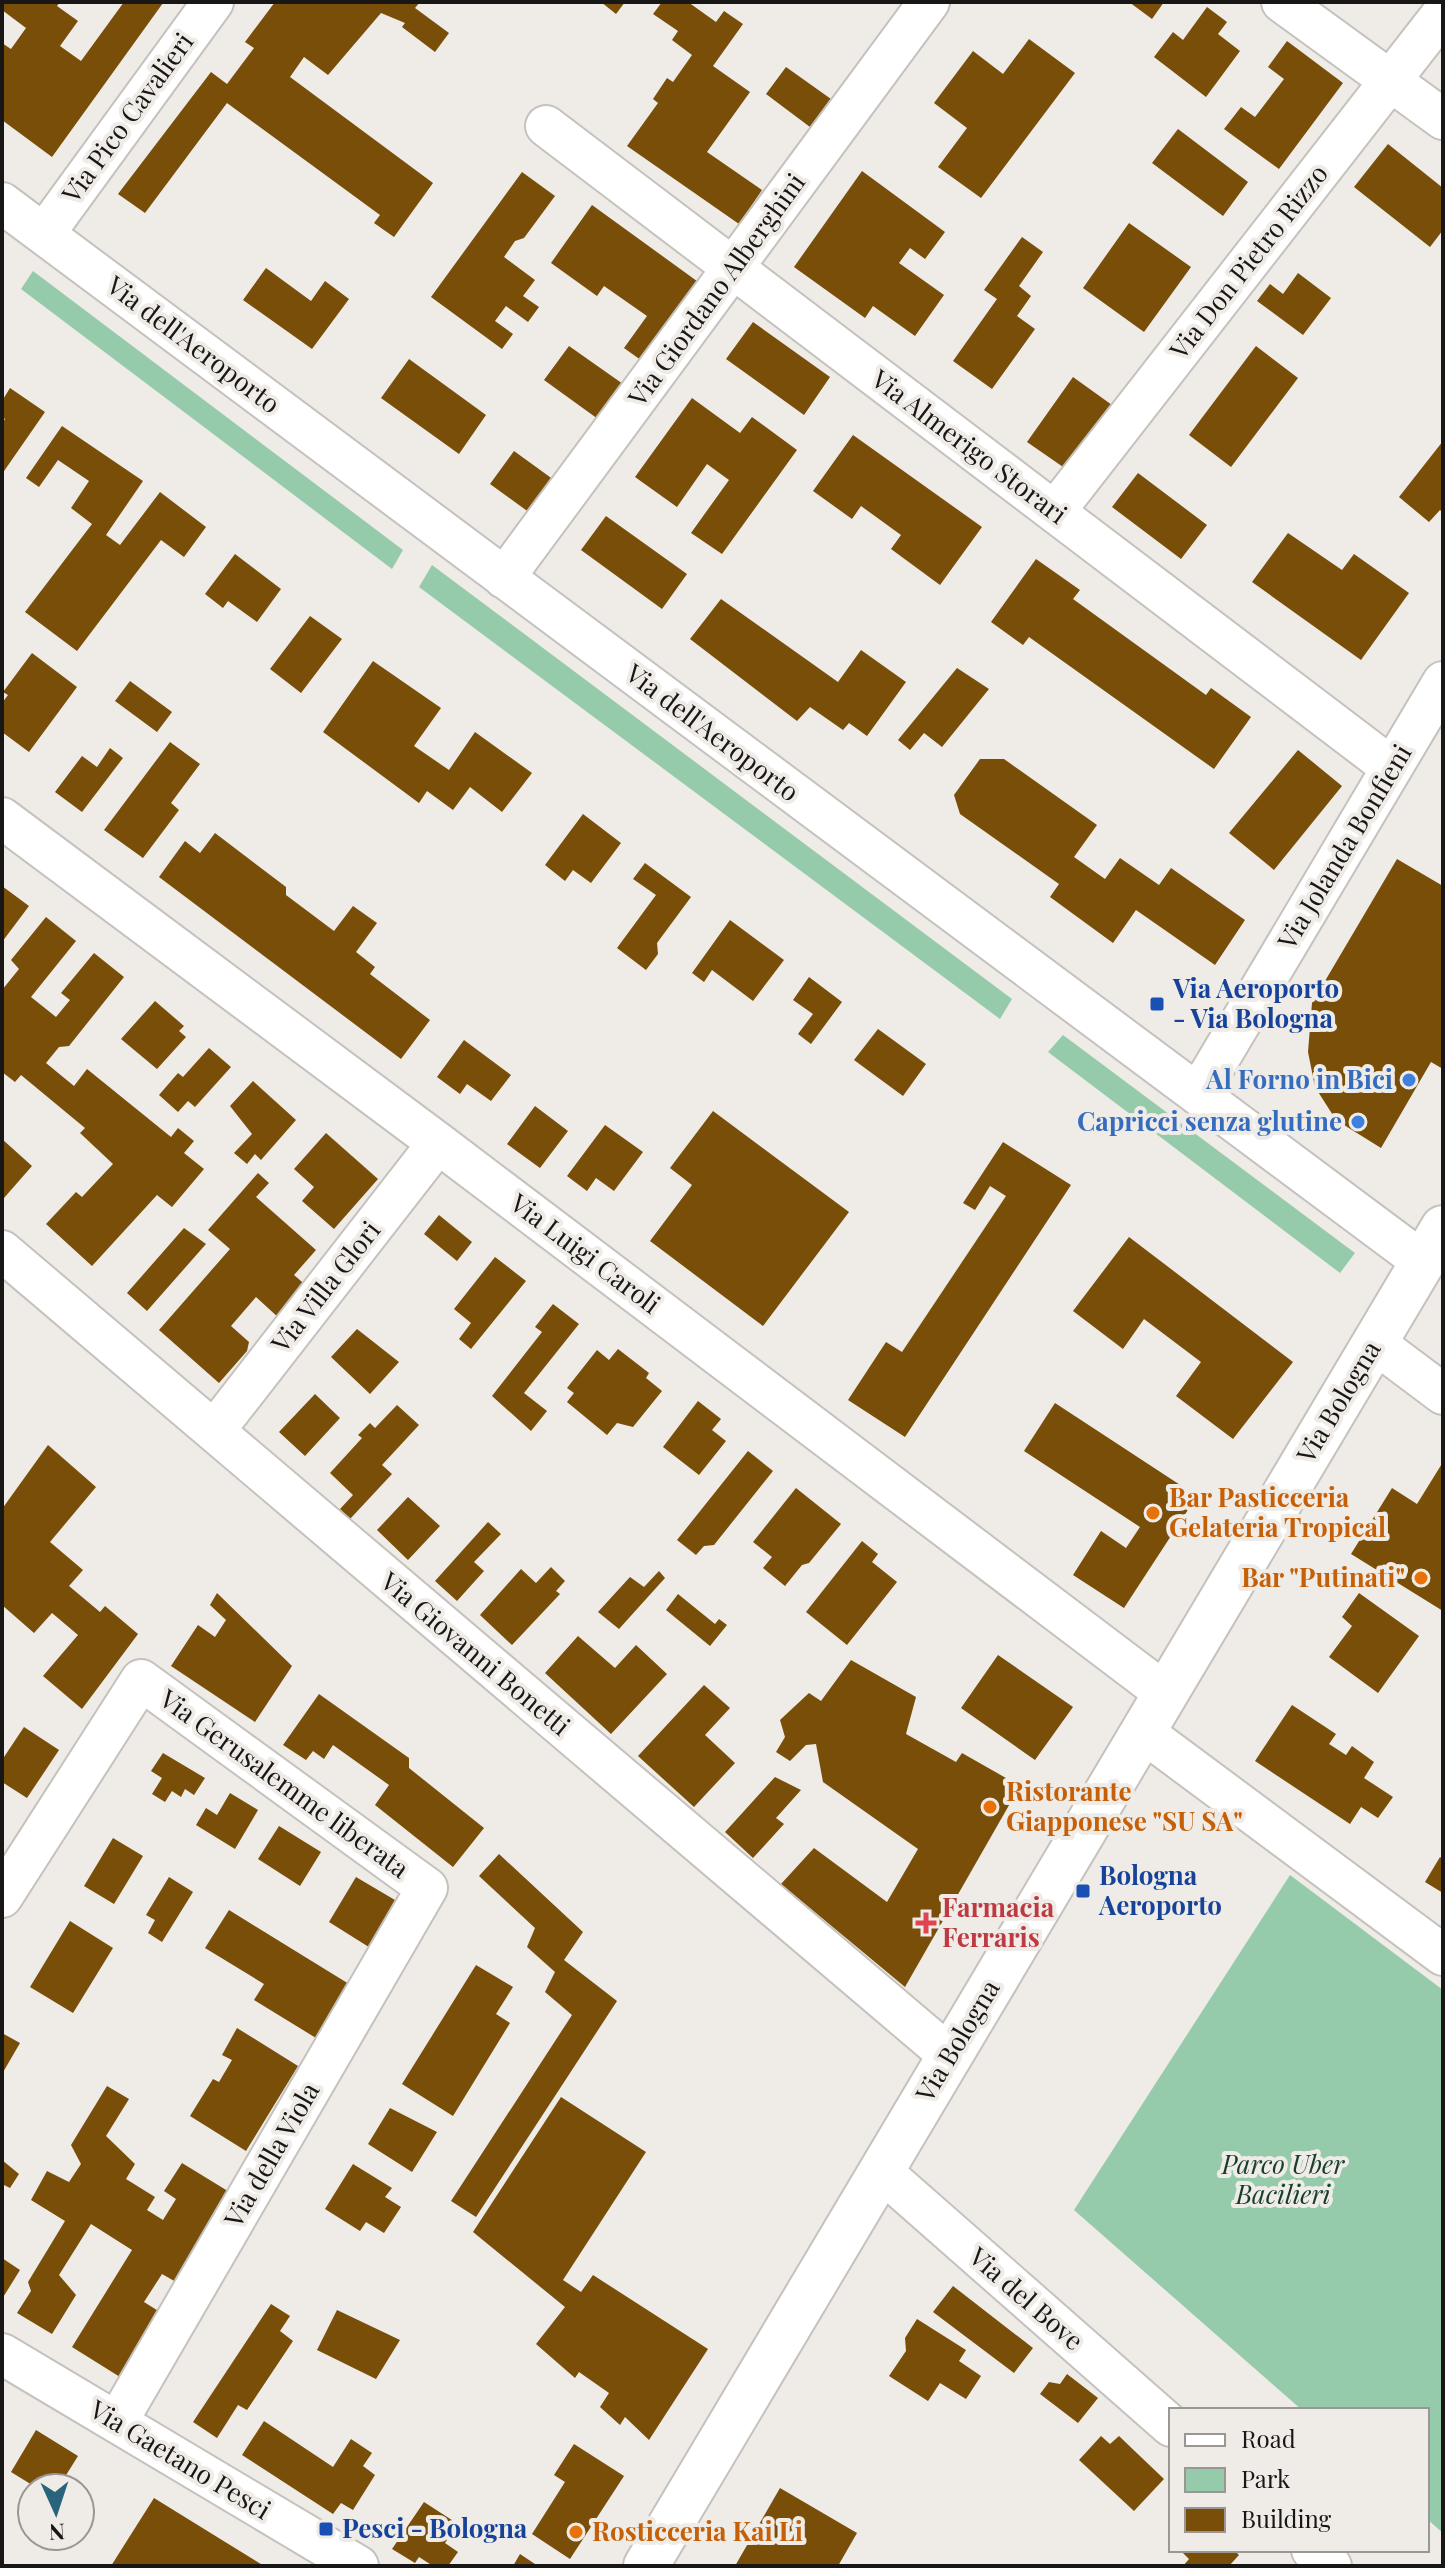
<svg xmlns="http://www.w3.org/2000/svg" width="1445" height="2568" viewBox="0 0 1445 2568" font-family="'Playfair Display',serif">
<style>
.green{fill:#95cbaa}
.building{fill:#784e08}
.lines{fill:none;stroke-linecap:round;stroke-linejoin:round}
.minor-casing{stroke:#c5c2be;stroke-width:44}
.tertiary-casing{stroke:#c5c2be;stroke-width:48}
.minor{stroke:#fff;stroke-width:40}
.tertiary{stroke:#fff;stroke-width:44}
.transit-dot{fill:#1a4fb4;stroke:#efebe7;stroke-width:3}
.shop-dot{fill:#3f7fe0;stroke:#efebe7;stroke-width:3}
.food-dot{fill:#e8710a;stroke:#efebe7;stroke-width:3}
.health-dot{fill:#e0444e;stroke:#efebe7;stroke-width:3}
.labels{text-anchor:middle;stroke-width:8;stroke-linejoin:round;paint-order:stroke}
.street-label{font-size:26px;fill:#181716;stroke:#efebe7}
.transit-label{font-size:26px;font-weight:bold;fill:#164399;stroke:#efebe7;text-anchor:start}
.shop-label{font-size:26px;font-weight:bold;fill:#366cbe;stroke:#efebe7;text-anchor:end}
.food-label{font-size:26px;font-weight:bold;fill:#c56008;stroke:#efebe7;text-anchor:start}
.health-label{font-size:26px;font-weight:bold;fill:#be3a42;stroke:#efebe7;text-anchor:start}
.park-label{font-size:26px;font-style:italic;fill:#163e29;stroke:#efebe7}
</style>
<rect width="100%" height="100%" fill="#efebe7"/>
<path class="green" d="M33,271L403,550L392,569L21,289Z
M432,565L1012,999L1000,1019L419,587Z
M1063,1035L1355,1253L1340,1273L1048,1052Z
M1290,1875L1443,1990V2533L1427,2519V2410H1302L1074,2210Z"/>
<path class="building" d="M2,2H60L57,6L78,21L60,46L81,61L124,2L163,3L52,157L2,120V43L11,49L26,28L2,10Z
M275,2H420L415,8L449,33L435,52L402,27L405,23L381,13L328,75L304,57L290,77L433,183L394,237L374,223L380,215L227,103L145,213L118,194L211,72L227,84L254,48L245,42Z
M601,2H625L616,14Z
M662,2H688L716,22L724,11L743,24L713,66L750,92L707,152L762,190L739,224L627,146L658,103L653,99L667,78L673,82L692,55L672,40L678,31L653,14Z
M1129,2H1164L1152,19Z
M1207,7L1227,22L1218,34L1240,51L1206,97L1154,57L1173,32L1183,40Z
M1029,39L1075,73L981,198L938,167L967,128L934,103L973,51L1003,74Z
M1287,41L1343,83L1279,169L1224,129L1241,107L1255,117L1284,79L1268,67Z
M786,67L831,99L810,127L766,94Z
M1178,129L1248,182L1223,216L1152,163Z
M1388,144L1443,188V230L1430,247L1354,187Z
M862,171L945,232L925,259L910,248L899,263L944,295L915,336L873,306L865,318L794,267Z
M522,172L555,196L524,238L515,241L504,257L535,280L523,296L539,307L528,322L506,306L495,321L513,334L502,349L431,297Z
M592,205L701,284L645,363L624,348L647,316L604,286L597,296L551,263Z
M1129,223L1191,267L1144,332L1083,288Z
M1022,237L1043,252L1019,286L1031,296L1017,316L1035,329L992,389L953,361L997,299L984,290Z
M266,268L311,301L325,281L349,299L312,349L243,300Z
M1298,273L1331,298L1303,335L1257,301L1270,284L1283,294Z
M753,322L830,377L804,415L726,359Z
M569,346L623,384L598,419L544,380Z
M1256,346L1298,378L1231,467L1189,435Z
M409,359L486,415L459,454L381,398Z
M1073,377L1112,405L1066,469L1027,442Z
M10,388L45,412L2,474V424L5,419L2,417V401Z
M692,398L740,433L752,417L797,450L722,554L691,533L729,480L707,464L677,507L635,477Z
M62,426L143,481L106,535L120,545L160,492L206,527L184,557L161,540L77,651L25,612L92,524L71,508L89,481L58,460L39,487L26,478Z
M853,435L982,527L940,585L891,549L901,535L861,506L852,519L813,491Z
M1443,441V513L1440,510L1429,522L1399,497Z
M514,451L554,480L530,513L490,484Z
M1138,473L1207,525L1181,559L1112,507Z
M606,516L687,574L662,609L581,550Z
M1288,533L1342,570L1354,554L1409,593L1361,660L1252,582Z
M235,554L281,589L257,622L228,601L223,608L205,594Z
M1036,559L1080,590L1073,599L1206,695L1211,688L1251,717L1214,769L1029,637L1023,645L991,622Z
M721,599L838,682L861,650L906,682L867,736L849,723L843,730L810,707L797,721L690,639Z
M310,616L342,639L301,693L270,669Z
M32,653L77,687L29,752L2,732V703L8,695L3,692Z
M373,661L441,708L414,746L449,770L475,732L532,773L502,812L470,787L453,810L427,791L419,803L323,732Z
M957,668L989,689L942,747L924,733L910,750L898,740Z
M130,681L172,712L157,732L115,701Z
M170,742L200,764L171,803L179,810L143,858L104,830Z
M110,748L123,758L82,812L55,792L82,756L97,767Z
M1298,750L1342,786L1274,870L1229,833Z
M980,759H1004L1097,825L1074,857L1105,879L1120,858L1159,885L1171,868L1245,920L1215,965L1136,910L1113,943L1050,897L1059,884L960,814L954,795Z
M583,814L621,843L591,883L573,870L565,881L545,865Z
M215,833L286,887V895L334,931L353,906L377,923L356,952L375,967L370,974L430,1020L401,1059L159,877L185,841L200,853Z
M1397,859L1443,886V1069L1431,1062L1381,1148L1336,1120L1315,1087L1308,1052L1312,1003Z
M645,863L691,897L657,943L658,954L646,970L617,948L656,895L633,879Z
M2,886L29,906L2,942Z
M46,917L76,941L31,997L56,1017L70,1000L61,993L94,953L124,977L69,1046L59,1047L46,1063L74,1086L87,1069L171,1137L178,1128L194,1141L184,1153L204,1169L172,1207L157,1195L92,1266L46,1224L76,1192L82,1197L113,1164L80,1133L85,1128L21,1075L15,1082L2,1072V990L19,969L11,960Z
M730,920L784,960L753,1001L712,970L704,982L692,973Z
M809,977L842,1002L811,1044L798,1034L813,1014L793,1000Z
M155,1001L184,1026L179,1031L186,1037L157,1069L121,1039Z
M878,1029L926,1064L903,1096L854,1060Z
M464,1040L511,1075L491,1101L467,1084L460,1094L437,1077Z
M209,1048L231,1067L195,1107L188,1101L178,1112L159,1095L178,1073L183,1077Z
M253,1081L296,1120L261,1160L255,1154L247,1164L234,1153L252,1134L230,1106Z
M535,1106L568,1131L540,1168L507,1144Z
M713,1111L849,1212L763,1326L650,1241L692,1185L670,1168Z
M605,1125L643,1152L614,1191L596,1178L587,1191L567,1176Z
M326,1133L378,1179L334,1229L302,1201L314,1187L294,1169Z
M2,1139L32,1166L4,1198L2,1196Z
M1003,1142L1071,1185L905,1437L848,1400L886,1342L902,1352L1006,1196L990,1186L975,1210L963,1203Z
M258,1173L269,1183L256,1197L316,1250L294,1275L308,1287L280,1319L256,1297L231,1326L249,1342L247,1351L219,1383L159,1330L230,1249L208,1230Z
M439,1215L472,1242L457,1261L424,1234Z
M184,1228L206,1244L147,1311L127,1293Z
M1129,1237L1293,1362L1233,1439L1176,1396L1201,1362L1144,1319L1123,1349L1073,1311Z
M495,1257L526,1281L471,1349L459,1339L471,1323L454,1309Z
M553,1304L579,1324L524,1393L547,1411L531,1431L492,1396L542,1332L535,1327Z
M357,1329L399,1362L370,1394L331,1357Z
M618,1349L649,1373L646,1378L662,1391L633,1427L617,1423L607,1435L567,1402L574,1393L567,1388L597,1350L609,1360Z
M315,1394L340,1418L305,1456L279,1432Z
M698,1401L721,1419L712,1430L726,1441L699,1475L663,1447Z
M1055,1403L1197,1496L1124,1608L1073,1575L1101,1531L1126,1548L1140,1527L1024,1451Z
M397,1405L419,1425L382,1465L392,1474L350,1519L340,1509L353,1495L330,1473L362,1438L358,1435L370,1423L375,1428Z
M48,1445L96,1487L50,1542L83,1570L69,1586L100,1612L105,1606L138,1634L82,1709L43,1676L78,1635L52,1613L34,1633L2,1605V1509Z
M748,1451L773,1471L714,1545L704,1546L696,1555L677,1540Z
M1443,1462V1611L1351,1554L1392,1488L1417,1504Z
M796,1488L841,1524L809,1563L802,1565L785,1586L763,1568L772,1557L753,1542Z
M408,1497L440,1526L408,1560L377,1530Z
M488,1522L501,1534L474,1562L484,1571L457,1601L435,1581Z
M862,1541L878,1554L872,1562L897,1582L847,1645L806,1612Z
M551,1567L565,1581L556,1591L560,1594L512,1645L480,1615L521,1569L536,1583Z
M659,1571L665,1578L619,1629L598,1612L630,1577L644,1587Z
M217,1593L292,1666L255,1722L171,1666L198,1625L215,1637L226,1620L210,1605Z
M1359,1593L1419,1636L1378,1693L1329,1657L1352,1626L1342,1617Z
M678,1594L715,1624L719,1619L727,1625L710,1646L666,1610Z
M578,1636L615,1668L636,1645L667,1674L611,1734L545,1673Z
M998,1655L1073,1707L1035,1760L961,1708Z
M851,1660L916,1697L906,1734L956,1762L962,1753L1020,1786L905,1987L781,1884L814,1848L887,1902L918,1849L823,1782L816,1744L806,1745L790,1761L776,1752L785,1737L780,1720L809,1693L821,1701Z
M704,1685L730,1708L705,1735L735,1763L694,1807L638,1756Z
M319,1694L409,1758V1768L484,1828L453,1867L375,1805L389,1785L333,1745L324,1759L313,1751L306,1760L283,1745Z
M1292,1705L1336,1734L1329,1744L1346,1755L1352,1746L1374,1762L1364,1778L1393,1797L1378,1818L1361,1807L1350,1824L1255,1761Z
M24,1727L59,1750L27,1798L2,1782V1760Z
M163,1753L205,1778L194,1795L185,1789L181,1797L172,1791L165,1802L152,1794L162,1778L151,1771Z
M775,1777L801,1790L776,1818L784,1824L753,1858L725,1832Z
M230,1793L258,1810L235,1849L196,1825L206,1808L217,1815Z
M279,1826L321,1852L300,1886L258,1859Z
M113,1838L143,1856L114,1904L84,1886Z
M499,1854L583,1932L564,1960L617,2001L476,2217L451,2201L572,2015L545,1992L555,1972L527,1947L535,1928L479,1876Z
M1440,1857L1443,1859V1893L1425,1882Z
M169,1877L193,1892L162,1942L148,1933L155,1920L146,1915Z
M356,1877L400,1903L372,1949L329,1922Z
M229,1910L349,1984L316,2038L254,2000L264,1984L205,1948Z
M70,1921L113,1948L73,2013L30,1987Z
M476,1965L513,1987L496,2014L510,2023L453,2116L402,2084Z
M237,2028L298,2066L246,2151L190,2116L213,2079L219,2082L232,2060L222,2055Z
M2,2033L20,2043L2,2074Z
M107,2086L129,2099L106,2136L135,2164L126,2179L155,2197L147,2210L163,2220L176,2199L164,2191L182,2163L231,2193L176,2282L162,2274L144,2302L160,2312L120,2377L72,2347L132,2250L91,2224L59,2275L76,2295L52,2334L17,2313L31,2291L28,2282L65,2221L31,2200L47,2171L69,2182L81,2164L71,2145Z
M561,2097L646,2152L563,2280L581,2292L593,2275L708,2349L649,2440L625,2417L620,2425L600,2407L609,2393L579,2372L575,2378L536,2344L565,2307L473,2232Z
M390,2108L437,2132L412,2172L368,2144Z
M2,2160L19,2174L10,2188L2,2184Z
M353,2164L392,2188L385,2197L401,2207L384,2233L366,2222L360,2231L325,2209Z
M2,2258L20,2270L2,2299Z
M953,2286L1033,2348L1014,2373L933,2312Z
M271,2304L290,2316L280,2331L293,2341L247,2410L238,2405L217,2438L193,2422Z
M337,2310L400,2340L376,2379L317,2350Z
M917,2319L966,2350L959,2361L981,2376L966,2399L940,2383L928,2401L889,2376L906,2351L905,2338Z
M1067,2374L1098,2398L1078,2423L1040,2394L1049,2382L1060,2384Z
M264,2421L333,2467L351,2439L372,2453L363,2466L375,2475L353,2510L341,2503L333,2514L242,2455Z
M36,2430L78,2456L58,2488H37L11,2472Z
M1101,2436L1110,2444L1119,2436L1164,2479L1134,2511L1079,2460Z
M574,2444L624,2476L570,2559L532,2534L565,2482L554,2475Z
M780,2488L857,2533L838,2566H735Z
M154,2498L264,2566H111Z
M424,2502L458,2524L445,2543L458,2552L448,2566H433L419,2557L415,2563L392,2549Z
M1180,2550H1234L1239,2555L1229,2566H1183L1189,2559Z
M520,2554L538,2566H513Z"/>
<g class="lines">
<defs>
<path id="minor" d="M1282,2L1443,119
M546,126L1392,768
M2,203L1423,1262
M44,234L213,2
M1055,511L1443,13
M504,578L929,2
M2,818L438,1143L1165,1693
M1198,1094L1443,682
M2,1251L950,2056
M1375,1343L1443,1394
M214,1431L438,1143
M1143,1732L1443,1955
M2,1897L141,1680L427,1888L117,2422
M881,2171L1171,2426
M2,2354L358,2566
M1312,2550L1331,2566"/>
<path id="tertiary" d="M646,2566L1443,1228"/>
</defs>
<use href="#minor" class="minor-casing"/>
<use href="#tertiary" class="tertiary-casing"/>
<use href="#minor" class="minor"/>
<use href="#tertiary" class="tertiary"/>
</g>
<g class="transit-dot">
<rect x="1149" y="996" width="16" height="16" rx="4"/>
<rect x="1075" y="1883" width="16" height="16" rx="4"/>
<rect x="318" y="2521" width="16" height="16" rx="4"/>
</g>
<g class="shop-dot">
<circle cx="1409" cy="1080" r="8"/>
<circle cx="1358" cy="1122" r="8"/>
</g>
<g class="food-dot">
<circle cx="1153" cy="1513" r="8"/>
<circle cx="1421" cy="1578" r="8"/>
<circle cx="990" cy="1807" r="8"/>
<circle cx="576" cy="2532" r="8"/>
</g>
<path class="health-dot" d="M922 1911h8v8h8v8h-8v8h-8v-8h-8v-8h8z"/>
<g class="labels">
<g class="street-label">
<text transform="translate(128 118) rotate(-54)" y="9">Via Pico Cavalieri</text>
<text transform="translate(1249 262) rotate(-52)" y="9">Via Don Pietro Rizzo</text>
<text transform="translate(717 290) rotate(-54)" y="9">Via Giordano Alberghini</text>
<text transform="translate(193 345) rotate(37)" y="9">Via dell'Aeroporto</text>
<text transform="translate(969 447) rotate(37)" y="9">Via Almerigo Storari</text>
<text transform="translate(712 733) rotate(37)" y="9">Via dell'Aeroporto</text>
<text transform="translate(1345 847) rotate(-59)" y="9">Via Jolanda Bonfieni</text>
<text transform="translate(585 1254) rotate(37)" y="9">Via Luigi Caroli</text>
<text transform="translate(326 1287) rotate(-52)" y="9">Via Villa Glori</text>
<text transform="translate(1339 1402) rotate(-59)" y="9">Via Bologna</text>
<text transform="translate(475 1654) rotate(40)" y="9">Via Giovanni Bonetti</text>
<text transform="translate(284 1784) rotate(36)" y="9">Via Gerusalemme liberata</text>
<text transform="translate(958 2041) rotate(-59)" y="9">Via Bologna</text>
<text transform="translate(272 2155) rotate(-60)" y="9">Via della Viola</text>
<text transform="translate(1026 2299) rotate(41)" y="9">Via del Bove</text>
<text transform="translate(180 2460) rotate(31)" y="9">Via Gaetano Pesci</text>
</g>
<g class="transit-label">
<text x="1173" y="998">Via Aeroporto<tspan x="1173" dy="30">- Via Bologna</tspan></text>
<text x="1099" y="1885">Bologna<tspan x="1099" dy="30">Aeroporto</tspan></text>
<text x="342" y="2538">Pesci - Bologna</text>
</g>
<g class="shop-label">
<text x="1393" y="1089">Al Forno in Bici</text>
<text x="1342" y="1131">Capricci senza glutine</text>
</g>
<g class="food-label">
<text x="1169" y="1507">Bar Pasticceria<tspan x="1169" dy="30">Gelateria Tropical</tspan></text>
<text x="1405" y="1587" text-anchor="end">Bar "Putinati"</text>
<text x="1006" y="1801">Ristorante<tspan x="1006" dy="30">Giapponese "SU SA"</tspan></text>
<text x="592" y="2541">Rosticceria Kai Li</text>
</g>
<g class="health-label">
<text x="942" y="1917">Farmacia<tspan x="942" dy="30">Ferraris</tspan></text>
</g>
<g class="park-label">
<text x="1283" y="2174">Parco Uber<tspan x="1283" dy="30">Bacilieri</tspan></text>
</g>
</g>
<rect width="1445" height="2568" fill="none" stroke="#181716" stroke-width="8"/>
<rect x="1169" y="2408" width="260" height="144" fill="#efebe7" stroke="#999693" stroke-width="2"/>
<rect x="1185" y="2434" width="40" height="12" fill="#ffffff" stroke="#999693" stroke-width="2"/>
<text x="1241" y="2448" font-size="24" fill="#181716">Road</text>
<rect x="1185" y="2468" width="40" height="24" fill="#95cbaa" stroke="#999693" stroke-width="2"/>
<text x="1241" y="2488" font-size="24" fill="#181716">Park</text>
<rect x="1185" y="2508" width="40" height="24" fill="#784e08" stroke="#999693" stroke-width="2"/>
<text x="1241" y="2528" font-size="24" fill="#181716">Building</text>
<g transform="translate(56 2512) rotate(177)"><circle r="38" fill="#efebe7" stroke="#999693" stroke-width="2"/>
<path d="M0-6L14 30L0 20L-14 30Z" fill="#29647c"/>
<text y="-12" font-size="22" font-weight="bold" text-anchor="middle" fill="#181716">N</text>
</g>
</svg>
